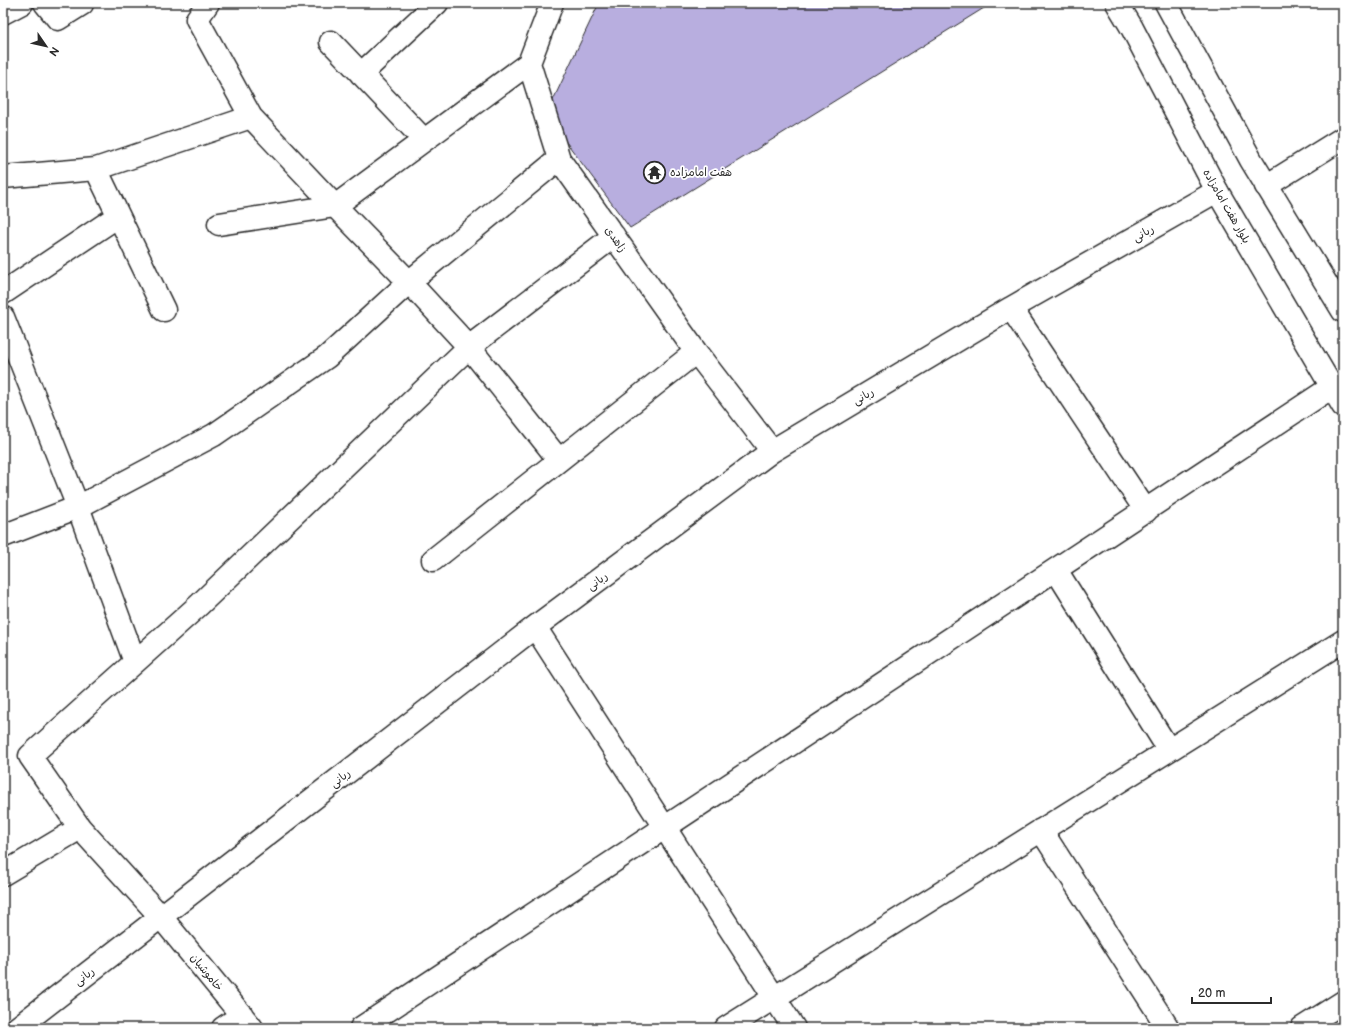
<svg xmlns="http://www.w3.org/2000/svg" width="1346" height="1031" viewBox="0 0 1346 1031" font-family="'Balsamiq Sans','Playpen Sans Arabic',sans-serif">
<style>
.building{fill:#b8aedf;stroke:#2b2b2b}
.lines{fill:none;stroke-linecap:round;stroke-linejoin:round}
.street-casing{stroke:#2b2b2b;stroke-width:25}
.secondary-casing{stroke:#2b2b2b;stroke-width:25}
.street{stroke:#fff;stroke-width:22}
.secondary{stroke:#fff;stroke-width:22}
.labels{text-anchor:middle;stroke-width:3.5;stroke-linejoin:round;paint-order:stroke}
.poi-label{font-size:11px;fill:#2b2b2b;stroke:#fff;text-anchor:start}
.street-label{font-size:11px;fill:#2b2b2b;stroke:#fff}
</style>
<rect width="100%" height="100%" fill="#fff"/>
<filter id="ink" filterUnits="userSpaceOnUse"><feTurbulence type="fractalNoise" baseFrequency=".025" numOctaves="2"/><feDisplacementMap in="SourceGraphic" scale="8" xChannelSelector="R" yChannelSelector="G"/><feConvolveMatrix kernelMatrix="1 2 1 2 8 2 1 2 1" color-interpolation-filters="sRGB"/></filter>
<g filter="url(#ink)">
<path class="building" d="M599,3H992L630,228L546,115Z"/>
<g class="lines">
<defs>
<path id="street" d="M45,3L58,19L82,4
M208,3L197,19L251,117
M552,3L529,63L559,159L696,352L772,451
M3,13L22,3
M331,42L424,140
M361,74L437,3
M96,169L164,310
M3,177L96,169L251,117L335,206L529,63
M1266,186L1343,138
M219,224L335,206L409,282L469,347L559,460
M3,293L118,216
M1011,308L1146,511
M3,317L78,507L135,662
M3,536L78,507L214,435L327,357L409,282L559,159
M433,560L696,352
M1056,570L1169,750
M535,627L794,1028
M80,828L161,917L252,1028
M1041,830L1168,1028
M3,874L80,828L30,756L199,605L469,347L614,236
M17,1028L535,627L772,451L1011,308L1217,191
M223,1028L242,1015
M361,1028L1332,387
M726,1028L1343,641
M1302,1028L1343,1002"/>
<path id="secondary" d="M1117,3L1132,28L1217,191L1343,406
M1166,3L1251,160L1343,311"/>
</defs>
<use href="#street" class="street-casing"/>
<use href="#secondary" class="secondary-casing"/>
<use href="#street" class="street"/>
<use href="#secondary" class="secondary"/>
</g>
</g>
<defs>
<symbol id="temple-ring" viewBox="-11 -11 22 22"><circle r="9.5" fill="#fff" stroke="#2b2b2b" stroke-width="1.5"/><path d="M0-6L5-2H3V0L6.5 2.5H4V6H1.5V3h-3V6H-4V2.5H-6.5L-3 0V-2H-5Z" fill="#2b2b2b"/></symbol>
</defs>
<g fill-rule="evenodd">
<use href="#temple-ring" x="642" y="160" width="25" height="25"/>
</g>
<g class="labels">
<g class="poi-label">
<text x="670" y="176">هفت امامزاده</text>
</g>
<g class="street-label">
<text transform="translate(1227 206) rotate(60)" y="4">بلوار هفت امامزاده</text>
<text transform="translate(1143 233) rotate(-30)" y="4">ربانی</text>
<text transform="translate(616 239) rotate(55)" y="4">زاهدی</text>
<text transform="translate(863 396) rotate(-31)" y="4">ربانی</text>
<text transform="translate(597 581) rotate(-37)" y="4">ربانی</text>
<text transform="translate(340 778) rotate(-38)" y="4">ربانی</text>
<text transform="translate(207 972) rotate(51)" y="4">خاموشیان</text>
<text transform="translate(84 976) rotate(-38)" y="4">ربانی</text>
</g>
</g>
<rect width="1346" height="1031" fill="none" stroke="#fff" stroke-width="16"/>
<rect x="8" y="8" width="1330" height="1015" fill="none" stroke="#2b2b2b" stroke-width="1.5" filter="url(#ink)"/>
<g transform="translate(46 46) rotate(124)" stroke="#ffffff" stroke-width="3" paint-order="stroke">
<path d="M0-3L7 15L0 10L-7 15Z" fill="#2b2b2b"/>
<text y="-6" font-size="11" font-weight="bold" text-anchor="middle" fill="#2b2b2b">N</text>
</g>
<path d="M1192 997v6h79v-6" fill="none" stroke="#2b2b2b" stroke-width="2"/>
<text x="1198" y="997" font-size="12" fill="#2b2b2b" stroke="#ffffff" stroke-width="3" paint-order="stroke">20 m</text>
</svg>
